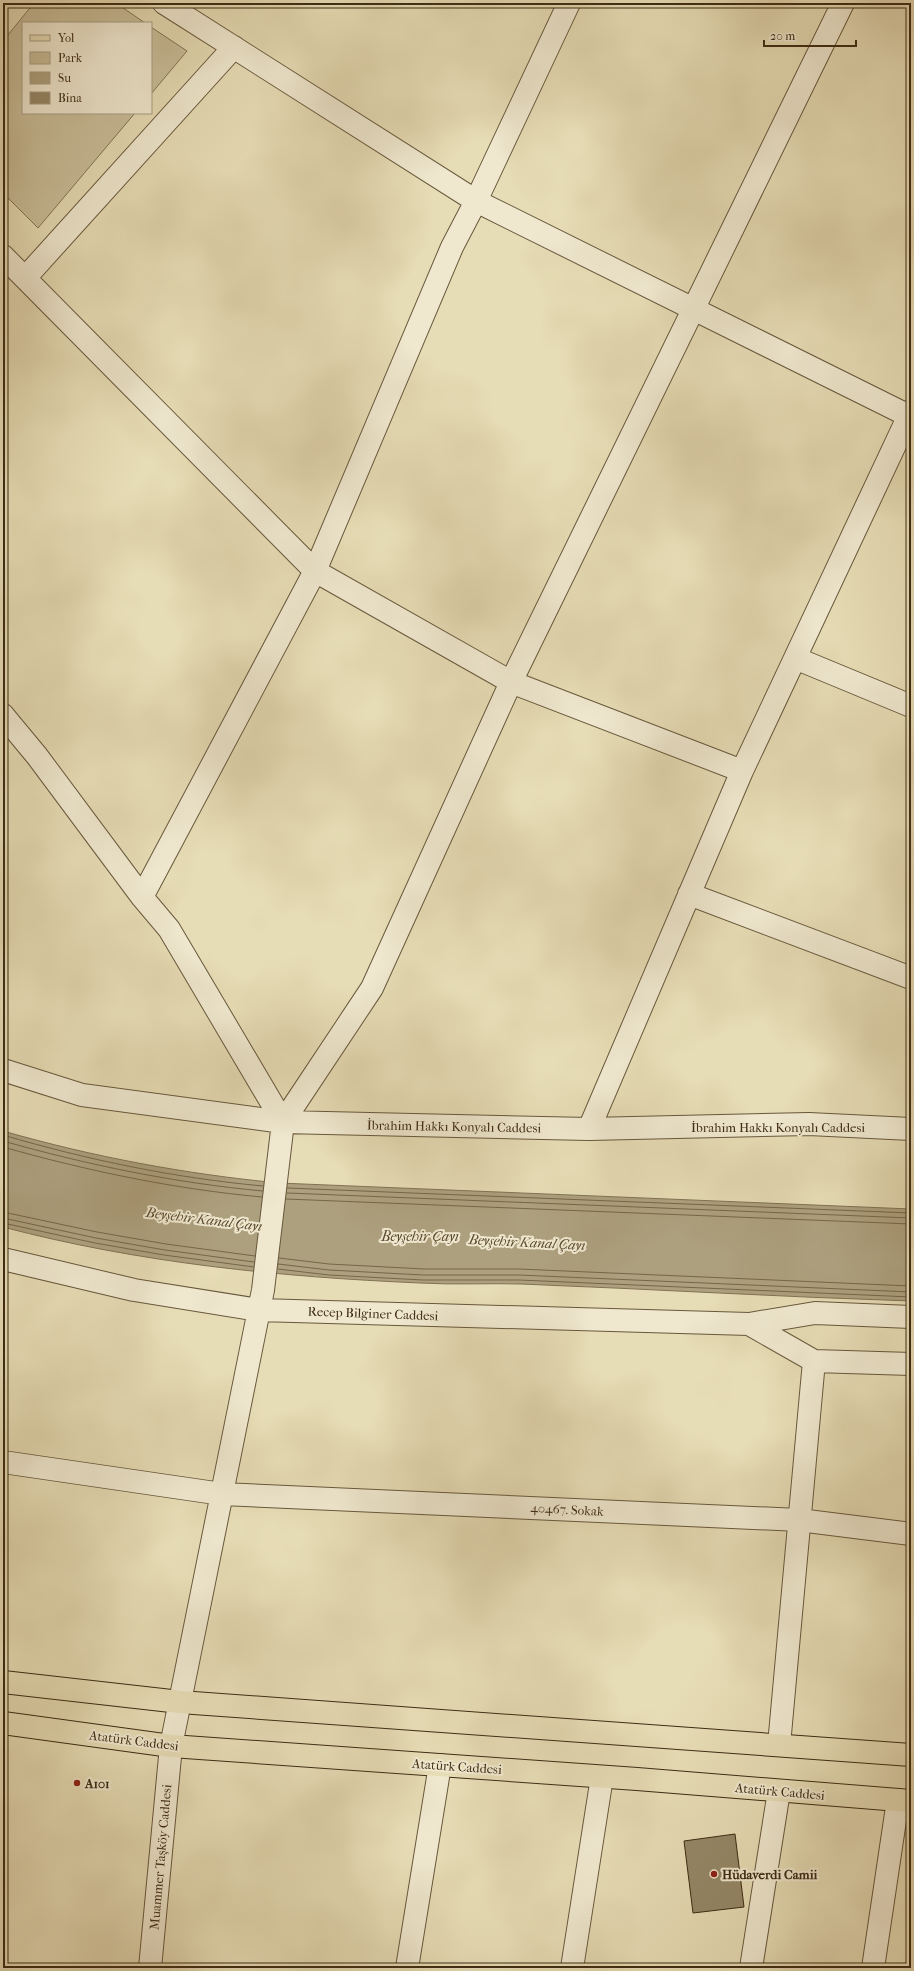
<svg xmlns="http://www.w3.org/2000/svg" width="914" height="1971" viewBox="0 0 914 1971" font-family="'IM FELL French Canon',serif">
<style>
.green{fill:#c9be9a;stroke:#847557}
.water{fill:#ada07e;stroke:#817254}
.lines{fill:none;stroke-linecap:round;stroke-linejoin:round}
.shore{stroke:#766649;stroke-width:1}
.building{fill:#958868;stroke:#3e2c14}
.minor-casing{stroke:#68583c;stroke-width:24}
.major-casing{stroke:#3e2c14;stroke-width:24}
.minor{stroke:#efe8cf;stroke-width:22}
.major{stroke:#e6dcb5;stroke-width:22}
.poi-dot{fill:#8f2418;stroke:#efe8cf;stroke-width:1.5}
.labels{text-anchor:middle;stroke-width:4;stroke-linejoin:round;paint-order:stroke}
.street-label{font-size:13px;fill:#3e2c14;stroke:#efe8cf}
.poi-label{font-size:13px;font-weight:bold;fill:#3e2c14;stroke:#efe8cf;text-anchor:start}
.water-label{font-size:14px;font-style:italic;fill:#5a492e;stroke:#efe8cf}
</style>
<rect width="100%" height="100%" fill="#e6dcb5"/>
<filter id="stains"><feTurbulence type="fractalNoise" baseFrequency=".005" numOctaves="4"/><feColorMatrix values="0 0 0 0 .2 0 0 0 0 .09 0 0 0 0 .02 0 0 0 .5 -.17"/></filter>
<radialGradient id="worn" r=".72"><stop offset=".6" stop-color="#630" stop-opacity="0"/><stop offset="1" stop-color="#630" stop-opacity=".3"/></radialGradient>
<path class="green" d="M34,3H116L145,23H23V113H135L38,228L3,193V41Z
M151,27L187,51L151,94Z"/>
<path class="water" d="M3,1131C94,1157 185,1174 279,1183L911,1209V1301C781,1297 651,1289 521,1284C488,1283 454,1285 420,1283C281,1277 139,1263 3,1227Z"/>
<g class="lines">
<path class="shore" d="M3,1135C88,1160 175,1178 263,1186
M3,1141C88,1165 175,1183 263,1191
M3,1147C88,1171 174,1189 262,1197
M287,1188L911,1213
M287,1193L911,1218
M286,1199L911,1224
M3,1212L97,1232L166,1244L255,1256
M3,1218L96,1238L165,1250L254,1262
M3,1223L95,1243L164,1255L254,1267
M279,1258L329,1264L424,1269H519L911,1286
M278,1264L329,1270L423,1275H519L911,1292
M278,1269L329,1275L423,1280H519L911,1297"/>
</g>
<path class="building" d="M735,1834L744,1907L693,1913L684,1841Z"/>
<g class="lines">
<defs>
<path id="minor" d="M164,3L476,201L911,417
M3,256L315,571L511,682L742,771
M25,278L234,47
M795,658L911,706
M3,715L37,756L142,897L169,929L283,1122
M689,894L911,978
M142,897L315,571L452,247L476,201L569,3
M3,1070L82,1095L283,1122L589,1129L809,1124L911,1129
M589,1129L742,771L911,411
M3,1259L134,1290L259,1310L749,1324
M911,1317L815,1313L749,1324L814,1361L911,1364
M3,1462L222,1494L799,1520L911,1534
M779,1745L814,1361
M150,1968L171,1746L263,1290L283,1122L372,988L511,682L843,3
M407,1968L440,1765
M572,1968L602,1777
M751,1968L779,1791
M873,1968L898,1800"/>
<path id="major" d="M3,1682L180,1702L911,1755
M3,1723L171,1746L637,1779L911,1801"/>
</defs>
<use href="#minor" class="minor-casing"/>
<use href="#major" class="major-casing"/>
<use href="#minor" class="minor"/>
<use href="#major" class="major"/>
</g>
<g class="poi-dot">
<circle cx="77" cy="1783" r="4"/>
<circle cx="714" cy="1874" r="4"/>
</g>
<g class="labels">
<g class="street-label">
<text transform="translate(454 1126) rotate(1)" y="5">İbrahim Hakkı Konyalı Caddesi</text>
<text x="778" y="1132">İbrahim Hakkı Konyalı Caddesi</text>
<text transform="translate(373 1313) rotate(2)" y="5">Recep Bilginer Caddesi</text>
<text transform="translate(567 1509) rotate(3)" y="5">40467. Sokak</text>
<text transform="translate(134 1740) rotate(7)" y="5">Atatürk Caddesi</text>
<text transform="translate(457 1766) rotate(4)" y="5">Atatürk Caddesi</text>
<text transform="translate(780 1791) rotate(5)" y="5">Atatürk Caddesi</text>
<text transform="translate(160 1857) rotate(-85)" y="5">Muammer Taşköy Caddesi</text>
</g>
<g class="poi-label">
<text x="85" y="1788">A101</text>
<text x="722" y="1879">Hüdaverdi Camii</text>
</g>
<g class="water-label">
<text transform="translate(204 1219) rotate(7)" y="5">Beyşehir Kanal Çayı</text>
<text x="420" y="1241">Beyşehir Çayı</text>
<text transform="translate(527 1242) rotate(3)" y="5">Beyşehir Kanal Çayı</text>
</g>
</g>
<rect width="914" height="1971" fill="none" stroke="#e6dcb5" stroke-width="16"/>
<rect x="4" y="4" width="906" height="1963" fill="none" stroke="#3e2c14" stroke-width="2"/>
<rect x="8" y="8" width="898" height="1955" fill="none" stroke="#3e2c14"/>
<rect x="22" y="22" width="130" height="92" fill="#efe8cf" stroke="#a89d84"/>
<rect x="30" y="35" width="20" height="6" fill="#e6dcb5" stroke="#a89d84"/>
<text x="58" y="42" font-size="12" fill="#3e2c14">Yol</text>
<rect x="30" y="52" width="20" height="12" fill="#c9be9a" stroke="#a89d84"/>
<text x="58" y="62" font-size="12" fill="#3e2c14">Park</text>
<rect x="30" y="72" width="20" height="12" fill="#ada07e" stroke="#a89d84"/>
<text x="58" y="82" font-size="12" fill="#3e2c14">Su</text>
<rect x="30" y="92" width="20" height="12" fill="#958868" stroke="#a89d84"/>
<text x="58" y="102" font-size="12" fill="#3e2c14">Bina</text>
<path d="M764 40v6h92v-6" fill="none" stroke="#3e2c14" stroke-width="2"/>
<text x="770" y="40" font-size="12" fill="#3e2c14" stroke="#efe8cf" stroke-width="3" paint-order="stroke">20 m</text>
<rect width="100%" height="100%" filter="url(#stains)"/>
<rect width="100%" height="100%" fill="url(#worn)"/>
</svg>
